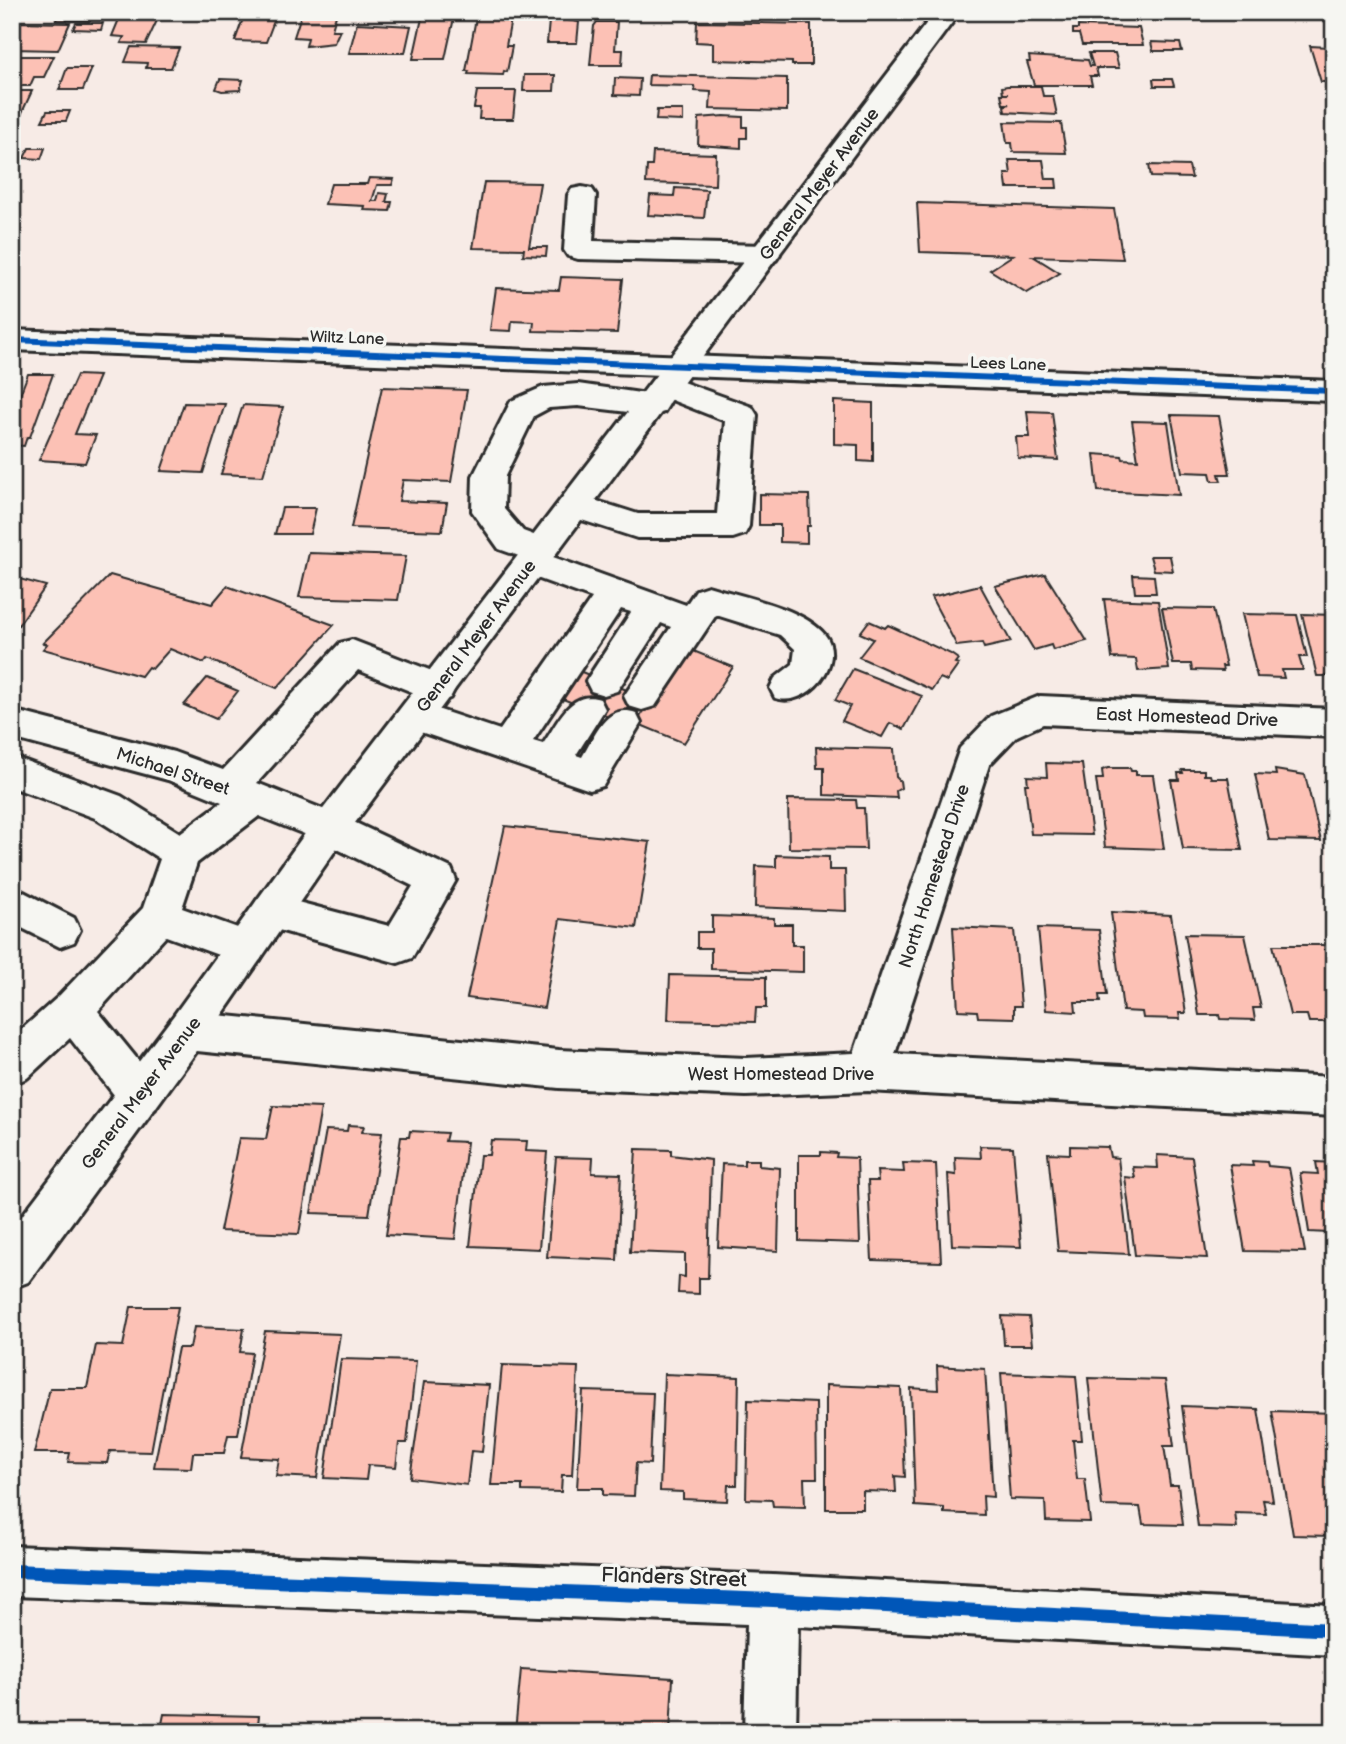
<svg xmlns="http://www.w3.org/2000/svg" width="1346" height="1744" viewBox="0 0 1346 1744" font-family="'Balsamiq Sans',sans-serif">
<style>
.building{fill:#fcc1b5;stroke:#2b2b2b;stroke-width:2}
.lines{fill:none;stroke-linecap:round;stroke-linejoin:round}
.minor-casing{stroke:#2b2b2b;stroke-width:6}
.major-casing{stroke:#2b2b2b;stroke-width:6}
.minor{fill:#f6f6f2;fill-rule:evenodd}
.major{fill:#f6f6f2;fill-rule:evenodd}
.cycleway-casing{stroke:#f6f6f2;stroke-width:5}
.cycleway{fill:#0057b8;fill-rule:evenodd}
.labels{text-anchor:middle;stroke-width:7;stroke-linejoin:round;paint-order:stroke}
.far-street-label{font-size:16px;fill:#2b2b2b;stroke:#f6f6f2}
.street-label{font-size:18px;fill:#2b2b2b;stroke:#f6f6f2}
.near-street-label{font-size:21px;fill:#2b2b2b;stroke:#f6f6f2}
</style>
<rect width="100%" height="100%" fill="#f7ebe6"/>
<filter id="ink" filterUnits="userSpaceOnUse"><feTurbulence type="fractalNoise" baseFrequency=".0143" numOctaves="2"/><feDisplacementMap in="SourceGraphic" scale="14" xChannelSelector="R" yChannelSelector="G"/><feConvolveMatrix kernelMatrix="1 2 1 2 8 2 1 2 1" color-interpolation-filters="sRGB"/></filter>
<g filter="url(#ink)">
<path class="building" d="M24,12L100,15L101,12H116L113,19L90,17L89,21L56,20L58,15Z
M122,12H161L146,44L121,43L124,37L112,36Z
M302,12H337L332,30H340L334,43L306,46L308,38L294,37Z
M245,13H277L266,42L235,41Z
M422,18H454L445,59H413Z
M476,18L511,19L506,46H512L507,72L504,71L503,75L468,74L469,71H466Z
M560,19L579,22L577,43H547L549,21H560Z
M17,22L70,23L58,50L12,49L15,42H12V34Z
M597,22H617L615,50H623L622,65H590L594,26Z
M697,22L811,24V65H792V62L713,60V43L696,42Z
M76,23H103L101,30L73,29Z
M357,23L411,26L405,53H349Z
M1078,26L1139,28L1143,45H1082L1079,34H1073V29H1078Z
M1151,42L1180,43L1182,51H1153Z
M1310,46L1329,47V50H1334V82H1321Z
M131,47L179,48L171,68H146L147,63L125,62Z
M1089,53H1115L1119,68H1096L1098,76H1090L1092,85H1034L1027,62H1030L1029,56L1088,60L1090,66H1093Z
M12,56H54L44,77H34L30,86H12Z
M67,68H92L83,90H59Z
M524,75H555L554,91H523Z
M649,75L787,78V111L710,109L711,92L695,91L694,86L648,85Z
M615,78L640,79L639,96L614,95Z
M220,79L243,80L240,90L222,91L216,89Z
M1153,79H1172L1174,86H1154Z
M1007,86H1041L1043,96H1053L1057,115L1005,112L1004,106L1009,104H1003L1001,94H1008H1003L1002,87Z
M12,91H32L19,119H12Z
M477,91H516L513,119H479L480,108H474Z
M657,110H683V121L656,120Z
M47,111H70L66,121H42Z
M724,116L743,117V127H747V138H741V148L698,145L699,118Z
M1004,122L1061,123L1066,153L1013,152L1012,143H1007Z
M29,148H45L41,159L24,158Z
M653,152L716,154L715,185L646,183L647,166H652Z
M1009,160H1043L1046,179H1056L1057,188H1007L1005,174H1011Z
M1149,165L1189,166L1192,178L1151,177Z
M369,178L394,179L392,185H377L372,201H377L379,193L388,194L386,202H392L390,211L364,210L365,206L325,204L331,184H367Z
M484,182L540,183L529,247H547L546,256L523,255L524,249L473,248Z
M675,188L707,190L704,218L648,215L650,195L674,196Z
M917,203L1114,209L1123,259L1033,256L1060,273L1027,293L990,270L1013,255L920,252Z
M561,277L623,279L617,333L533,331L534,322L512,321L511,331L490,330L496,288L559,290Z
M28,374H53L30,437H27L24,446L12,445V415Z
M77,375L99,376L75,434L96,435L85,463L39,460Z
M382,387L467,390L451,482L403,480L399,501L447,503L442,531L351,528Z
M834,401L873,403V462L858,461V445L834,444Z
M184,403L225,404L203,473L161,471Z
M243,405L283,407L263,476L221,474Z
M1027,411L1052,412L1058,460L1018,458L1016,437H1030Z
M1171,415L1219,416L1230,474H1219L1221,481H1212L1210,473L1182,472Z
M1132,421L1168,422L1179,495L1098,491L1094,454L1122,456L1123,459L1138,460Z
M759,494L809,495L810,526H807V543L780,542V525H759Z
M282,508H316L310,534H275Z
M309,553L406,556L398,600L299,597Z
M1150,556H1170L1173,571L1154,570Z
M1045,574L1087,641L1053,650L1051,645L1034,650L995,586Z
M110,575L212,604L227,586L334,625L277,688L207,659L204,663L170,649L152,669L148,667L141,676L43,649L47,644L43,643Z
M1133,575L1154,576L1156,593H1135Z
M12,577L46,586L12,634Z
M980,585L1011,642L984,648L982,643L957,646L931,597Z
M1104,599L1158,601L1169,669L1138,671L1136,659L1112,658Z
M1162,608L1213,609L1226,666H1222L1223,671L1192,670L1191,664H1173Z
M1242,614L1297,615L1307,657H1299L1303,670H1282L1284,678L1257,677Z
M1302,614L1334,615V676H1317Z
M869,621L885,628L888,625L951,654L958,659L955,663L959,664L947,681L940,678L932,690L859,657L873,639L860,633Z
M686,648L733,667L684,743L636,723Z
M569,667L647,698L629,725L550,694Z
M853,669L922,696L904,729L890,723L882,737L842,721L850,706L835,700Z
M207,678L238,691L216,719L184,705Z
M816,747L894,749L896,777L900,781L901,788L896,791L897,798L824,795V768H817Z
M1046,763L1082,764L1092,835L1031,834L1025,784H1028L1027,776L1047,777Z
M1108,768H1130L1131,771H1136V775H1153L1164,849L1105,847L1096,779H1103L1102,770Z
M1182,770H1204V775H1210L1211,778H1228L1242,850L1183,849L1171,780H1179L1178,773H1183Z
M1275,770L1305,775L1321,841L1269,840L1255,774L1276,775Z
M1331,777H1334V823L1324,782L1332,783Z
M788,799L856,800L857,808H864L866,849L789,848Z
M505,826L650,842L636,928L560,919L544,1008L467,998Z
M776,855L829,857V870H845L846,911L755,907L756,866L776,867Z
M1111,912L1171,915L1186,1013H1179L1180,1019L1143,1018L1142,1012L1123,1011Z
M712,916L774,918V924H792V945H803V972L711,969V948H697V932H712Z
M953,927L1014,930L1021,1006H1014V1018L978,1017L977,1011L958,1010Z
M1038,928L1099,930L1107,995H1099L1100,1002H1075L1076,1012L1046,1010Z
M1185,934L1245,935L1261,1008H1253L1255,1020L1220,1019L1219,1015H1199Z
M1273,945H1324L1334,984V1017H1325L1326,1022H1309L1307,1015H1290Z
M670,975L766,977V1008H756L755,1022L668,1020Z
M273,1106L321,1108L299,1234L220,1231L239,1138L266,1139Z
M348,1125L364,1126L362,1132L382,1133L369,1215L311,1213L326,1130L347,1131Z
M410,1131L447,1133L445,1141L467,1142L455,1239L386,1235L401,1137H409Z
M491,1140L527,1141L526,1151L547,1152L539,1249L470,1246L480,1155H489Z
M980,1146L1013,1147L1021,1247L952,1245L948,1174L956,1175L955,1157L981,1158Z
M1070,1146L1108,1147L1110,1157L1118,1158L1129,1254L1058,1251L1048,1153L1070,1154Z
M636,1149L671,1150V1155L711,1160L708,1278H699V1294L678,1293L679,1276L685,1277V1254L630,1252Z
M821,1152L837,1153L836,1157L857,1158L860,1243L799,1241V1155H821Z
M1157,1155L1192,1157L1207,1258L1135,1255L1125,1177L1135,1178L1133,1167L1158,1168Z
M556,1157L593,1158L592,1173L621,1174L617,1260L547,1257Z
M744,1160H759V1166L780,1168L778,1251L718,1247L722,1164L744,1165Z
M1252,1161L1267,1162L1268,1166L1289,1168L1305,1252L1245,1251L1230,1165L1253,1166Z
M1316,1162L1334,1163V1263L1329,1233L1309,1232L1300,1173L1318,1174Z
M903,1163L936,1164L941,1262L872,1260L868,1181H878L877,1171L904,1172Z
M131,1307H178L151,1452L110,1451L107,1463L68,1462L70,1453H34L50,1388H87L96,1345L123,1346Z
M1002,1316L1029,1317L1032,1345H1004Z
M194,1327L244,1329L240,1352L252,1353L238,1435H228L224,1453H193L191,1468L154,1467L178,1348H190Z
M265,1331L340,1334L317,1478L276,1476L279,1459L241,1457Z
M341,1359L416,1361L407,1443H399L396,1467L368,1465L366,1480L324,1478Z
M502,1365L578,1367L572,1475H562L561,1492L522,1491V1485H491Z
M937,1366L985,1369L993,1497L983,1496L984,1515L944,1513V1508L915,1506L911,1388L938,1390Z
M1001,1373L1076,1376L1082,1440H1073L1077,1479H1085L1090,1522L1046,1521L1045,1500L1010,1499Z
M664,1374L739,1377L737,1485H728L727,1501L683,1499V1492L660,1491Z
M1088,1378L1165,1380L1174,1446H1164L1170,1485H1178L1183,1525L1143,1524L1140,1507L1102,1506Z
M424,1382L489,1385L482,1452L471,1451L467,1485L410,1478Z
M826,1385L901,1388L905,1477L895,1476L896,1492L863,1491V1509H826Z
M583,1391L653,1393L650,1464L636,1463L634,1496L603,1495V1488H577Z
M748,1400L816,1403L817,1478H804L805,1507L773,1506L772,1500L746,1499Z
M1182,1406L1258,1409L1273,1501L1263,1500L1266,1514L1235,1513L1237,1528L1198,1527Z
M1272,1411L1334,1413V1518L1328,1517L1331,1536L1293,1535Z
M521,1669L673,1678L670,1732H515Z
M164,1714L259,1716L257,1731L266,1732H153L154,1724H162Z"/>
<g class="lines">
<defs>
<path id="minor" d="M582,187L592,189L596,195L593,241L766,245L776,248L780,254L776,260L766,263L578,259L568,256L564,250L568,195L572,189Z
M12,330L1334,381V401L12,350Z
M666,376L752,407L757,415L749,526L745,534L733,538H637L563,514L559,506L563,498L575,494L638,514H717L725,421L664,397L669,404L664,412L653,415L578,406L549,408L534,416L505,476L504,509L523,531L552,542L557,551L553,557L686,605L696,590L708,586C742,597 802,607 825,635C846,661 809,709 775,698L770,688L775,678L793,664L795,649L780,635L716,615L655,706L642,710L629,706L624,696L671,627L661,623L617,691L604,695L591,691L586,681L631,612L621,609L533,741L543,744C558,723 570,689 600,699L605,709L576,755L582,757C596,735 606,703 636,713L641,723L603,786L590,790L403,726L398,716L403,706L416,702L500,730L592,598L520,572L515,563L519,556L499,549L472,511L473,476L511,401L543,387L578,384L661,396L655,393L651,386L655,379Z
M352,640L450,678L455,688L450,698L437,702L358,670L257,783L343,817L451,868L456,880L412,958L398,963L257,924L251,912L257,900L271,895L389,926L413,886L317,839L259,816L197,863L182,908L260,936L266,948L260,960L246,965L166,936L98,1011L155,1081L161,1095L155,1109L140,1114L125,1109L70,1038L27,1078L12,1084V1038L58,997L143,908L160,859L95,818L12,787V756L121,796L180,833L222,802L168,780L12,738V710L174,752L223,770L340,643Z
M1040,696L1334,709V737L1043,724L1017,736L989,765L895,1054L1334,1077V1116L868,1091L746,1096L559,1088L187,1050L172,1044L166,1031L172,1018L187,1012L559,1050L746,1058L854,1053L960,748L991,716Z
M12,886L74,918L80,930L74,942L60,947L12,923Z
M12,1546L773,1575L1334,1605V1655L798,1626L796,1732H744L747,1624L12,1596Z"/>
<path id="major" d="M935,12H960L343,839L202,1044L28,1282L12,1288V1229L172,1018L317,817Z"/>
</defs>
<use href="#minor" class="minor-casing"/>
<use href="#major" class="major-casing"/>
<use href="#minor" class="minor"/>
<use href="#major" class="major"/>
<defs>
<path id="cycleway" d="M12,337L1334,388V394L12,343Z
M12,1564L773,1593L1334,1623V1637L773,1607L12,1578Z"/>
</defs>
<use href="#cycleway" class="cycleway-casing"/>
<use href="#cycleway" class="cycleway"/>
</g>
</g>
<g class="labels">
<g class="far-street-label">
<text transform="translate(347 337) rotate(2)" y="6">Wiltz Lane</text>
<text transform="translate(1008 363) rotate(2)" y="6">Lees Lane</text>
</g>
<g class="street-label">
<text transform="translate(819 184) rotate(-53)" y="6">General Meyer Avenue</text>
<text transform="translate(476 636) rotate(-53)" y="6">General Meyer Avenue</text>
<text transform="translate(1187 717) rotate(2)" y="6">East Homestead Drive</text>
<text transform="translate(173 771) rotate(18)" y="6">Michael Street</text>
<text transform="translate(934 876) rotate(-72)" y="6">North Homestead Drive</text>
<text x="781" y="1080">West Homestead Drive</text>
<text transform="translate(141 1093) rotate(-53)" y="6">General Meyer Avenue</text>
</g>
<g class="near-street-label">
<text transform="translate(674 1577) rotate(2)" y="7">Flanders Street</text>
</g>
</g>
<rect width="1346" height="1744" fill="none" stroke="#f6f6f2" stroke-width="42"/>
<rect x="21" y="21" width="1304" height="1702" fill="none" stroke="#2b2b2b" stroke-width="2.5" filter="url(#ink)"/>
</svg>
